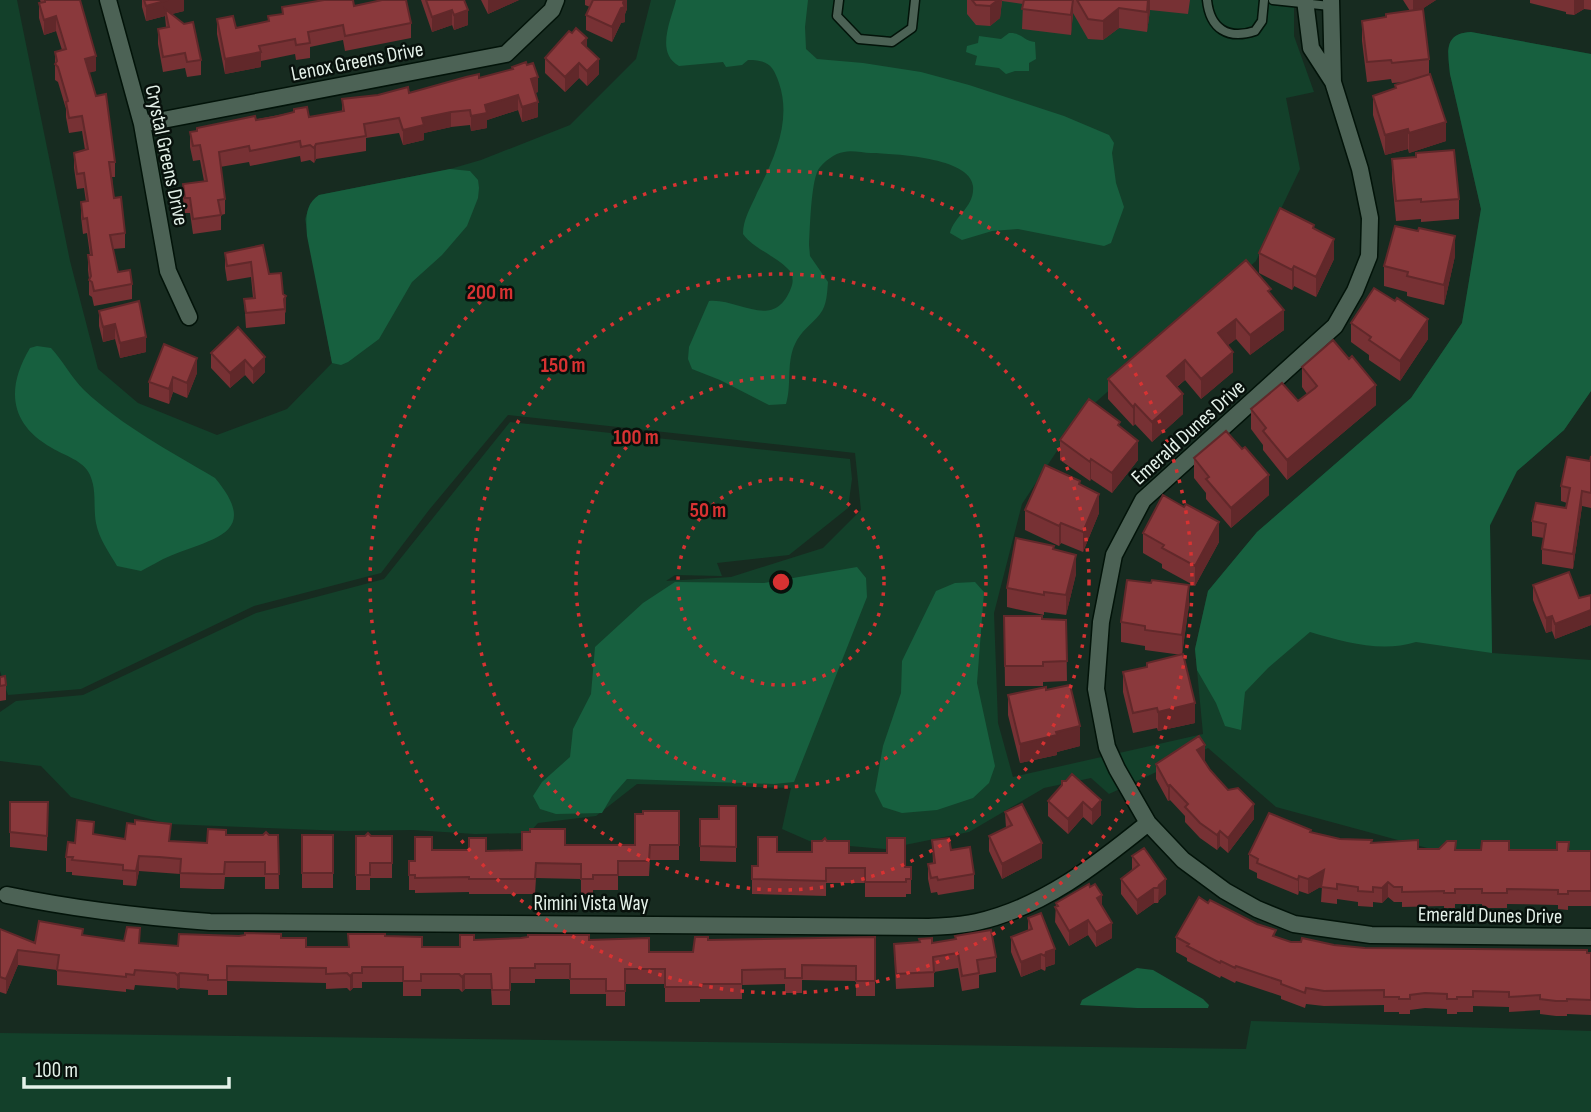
<svg xmlns="http://www.w3.org/2000/svg" width="1591" height="1112" viewBox="0 0 1591 1112" font-family="'Sofia Sans Condensed',sans-serif">
<style>
.green{fill:#13402a}
.water{fill:#17603f}
.lines{fill:none;stroke-linecap:round;stroke-linejoin:round}
.service-casing{stroke:#021309;stroke-width:11}
.minor-casing{stroke:#021309;stroke-width:19}
.service{stroke:#4c6255;stroke-width:8}
.minor{stroke:#4c6255;stroke-width:16}
.wall{fill:#773134}
.shaded-wall{fill:#61282a}
.building{fill:#8a393c;stroke:#61282a;stroke-width:2}
.ring{fill:none;stroke:#d73232;stroke-width:3.5;stroke-dasharray:3.5 7}
.labels{text-anchor:middle;stroke-width:5;stroke-linejoin:round;paint-order:stroke}
.street-label{font-size:21px;fill:#e4f1e9;stroke:#08110c}
.centre{fill:#d73232;stroke:#08110c;stroke-width:3.5}
.ring-label{font-size:21px;text-anchor:middle;font-weight:bold;fill:#d73232;stroke:#08110c;stroke-width:5;stroke-linejoin:round;paint-order:stroke}
</style>
<rect width="100%" height="100%" fill="#172b20"/>
<path class="green" d="M0,0H17L70,261L98,369L138,403L217,435L287,409L332,363L305,219L310,204L319,195L450,169L481,160L570,125L636,59L651,0H1294V36L1314,92L1286,98L1300,169L1256,261L1080,416L1022,504L994,613L998,723L1013,777L1203,734L1195,649L1208,591L1257,532L1411,398L1462,323L1481,209L1450,74C1448,53 1443,33 1471,32L1591,54V391L1564,430L1517,471L1490,526L1492,653L1591,660V855L1442,852L1276,807L1208,748L1109,794L1091,778L1044,788L969,832L885,849L814,843L782,829L791,788L637,784L596,816L538,823L529,833L475,834L413,830L345,831L168,824L71,797L41,766L0,761V712L16,701L83,695L256,613L384,579L510,422L850,459L852,479L848,508L789,555L717,563L722,576L675,575L666,581L731,577L823,548L861,510L855,453L508,415L429,510L381,573L254,606L81,689L8,695L0,671Z
M1251,1021L1591,1031V1112H0V1033L1246,1049Z"/>
<path class="water" d="M676,0H808L805,27L806,49L817,59L863,63L921,72L969,85L1064,116L1109,135L1114,143L1112,153L1116,183L1124,207L1111,243L1104,246L1018,229L992,231L962,240L950,233C954,216 975,207 973,186C970,157 894,154 871,153C863,153 852,150 844,152C835,153 823,162 818,170C811,184 810,227 809,245L810,256L828,282C827,293 827,305 820,314C812,324 800,332 795,344C786,363 792,385 786,404L769,405L720,380L692,369L688,359L689,347L709,301C739,298 774,332 791,288C794,281 793,273 787,268C774,255 754,249 743,234C743,219 751,207 757,193C774,159 792,121 779,83C773,65 768,60 748,60L742,65L726,67L723,62L679,66C655,53 671,20 676,0Z
M1471,32L1591,54V391L1564,430L1517,471L1490,525L1492,653L1416,642C1381,653 1345,642 1310,632L1268,668L1245,692L1241,730L1225,726L1216,703L1197,670L1195,649L1208,591L1257,532L1411,398L1462,323L1481,209L1450,74C1448,53 1443,33 1471,32Z
M1009,33C1021,32 1024,41 1035,42L1036,59L1029,63V71H1015L1006,74L999,68L975,65L977,56L966,52L967,46L978,43L979,36L1001,39Z
M450,169L470,171L478,180L479,188L478,198L467,226L442,255L412,282L379,339L348,362L341,365L332,363L307,236C306,221 304,205 319,195Z
M37,346L51,348C63,361 71,377 84,390C122,426 171,452 215,478C262,534 212,538 170,556C160,560 151,566 141,571L117,566C109,552 99,539 96,523C93,506 97,491 90,475C83,460 65,456 52,448C9,424 6,388 30,348Z
M857,567L866,578L867,597L794,782L774,784L627,779L612,796L602,813L556,814L540,809L533,796L542,782L570,757L573,729L591,694L595,647L643,603L675,582L764,583Z
M975,582L984,592L977,683L995,766L989,783L973,798L937,810L902,813L883,807L875,791L883,746L901,693L902,661L936,591L955,583Z
M1137,968L1153,970L1203,999L1209,1005L1208,1008H1137L1080,1005L1082,1000Z"/>
<g class="lines">
<defs>
<path id="service" d="M839,0L837,16L859,39L892,42L912,28L915,0
M1207,0C1210,29 1228,40 1255,31L1262,21L1264,0
M1273,0L1330,6"/>
<path id="minor" d="M108,0L142,124L168,271L189,317
M1305,0L1311,48L1333,82
M1331,0L1333,82L1360,169L1370,218L1369,256L1355,291L1335,326L1143,500L1114,555L1101,622L1096,689L1107,747L1117,769L1148,823L1183,860L1225,891L1257,909L1294,924L1371,935L1591,937
M142,124L506,54L552,10L556,0
M7,895C74,909 142,917 210,922L929,927C944,926 961,926 977,922C1043,907 1096,865 1148,823"/>
</defs>
<use href="#service" class="service-casing"/>
<use href="#minor" class="minor-casing"/>
<use href="#service" class="service"/>
<use href="#minor" class="minor"/>
</g>
<path class="wall" d="M40,0H80L96,71L89,72L115,162V177H112L114,198L125,233V248L113,249L118,272L132,284V299L94,306L92,297L89,295V279L88,270V255H90L87,233L83,234L81,217V202H86L84,188L77,189L74,168V153L85,150L82,131L69,133L66,117V109L58,82L55,80V52L62,50L56,31L44,35L39,18V3H41Z
M142,0H184V11L172,14L201,60V75L187,77L185,68L163,72L158,44V29L166,27L165,16L146,21L142,7Z
M421,0H464L468,25L454,30L452,25L432,32Z
M481,0H519L488,14Z
M585,0H627V9L625,14V22L621,23L612,42L586,30V15L590,7L585,5Z
M967,0H1190L1188,14L1150,10L1147,32L1119,28L1103,40L1088,39L1073,13L1071,35L1022,29L1023,4L1002,1L1000,18L990,26L976,25L967,14Z
M1403,0H1436L1422,9L1429,59V75L1446,141L1409,153L1408,149L1385,155L1373,115V96L1395,89V85L1405,82L1392,83L1391,79L1367,82L1362,41V21L1386,17L1410,11Z
M1530,0H1591V10L1584,9L1574,15L1566,14V12L1530,3Z
M354,6L411,23V38L345,51L343,40L310,47V58L296,60L295,54L261,61V67L225,74L217,34V19L236,28L268,22V16L282,14V7Z
M587,47L599,74L587,86L579,78L565,92L545,73V58Z
M479,78L538,92L535,93L538,117L522,122L518,110L487,120V128L471,131L470,125L451,127L424,133V140L403,145L399,133L366,138V151L316,159L314,163L310,160L301,162L300,156L250,166L249,162L220,167L225,199V214L221,215V230L193,234L190,213H185L183,199V184L204,181L200,160L193,161L190,147V132L294,112V109L309,117L342,111V99L409,93Z
M1392,159L1459,199V219L1421,222V219L1396,221L1392,179Z
M1314,228L1334,259L1316,297L1294,286L1292,290L1259,273V253Z
M263,245L269,274L286,311L285,313V324L246,328L244,299L253,298L251,277L227,281L225,268V253Z
M1455,256L1444,305L1407,296V292L1384,286V266Z
M1271,295L1284,330L1250,355L1236,339L1228,345L1233,372L1201,399L1185,380L1177,387L1183,414L1152,442L1135,424L1133,426L1108,399V379Z
M99,311L146,352L120,358L115,339L103,342L99,326Z
M1351,323L1428,339L1400,381L1369,360V355L1351,342Z
M238,327L265,372L253,384L245,375L230,388L211,368V353Z
M1302,367L1376,405L1287,480L1263,450V445L1251,429V409L1298,401L1307,394L1302,387Z
M197,373L187,398L173,392L169,404L149,397V382Z
M1120,426L1138,460L1112,493L1091,479L1090,481L1060,460V440Z
M1591,456V508L1582,506L1573,569L1542,564V549L1544,538L1532,536V521L1566,508L1567,503L1561,501V486L1590,461Z
M1194,458L1269,495L1231,528L1206,499V493L1194,478Z
M1080,484L1099,513L1083,552L1061,543L1059,546L1025,530V510Z
M1143,533L1219,542L1195,586L1162,568V564L1143,553Z
M1054,549L1076,574L1066,615L1044,612V615L1007,607V588Z
M1533,585L1579,598L1591,595V625L1555,639L1552,631L1546,633L1533,600Z
M1189,605L1182,654L1195,723L1158,731L1157,728L1133,733L1123,692V672L1147,667V663L1182,655L1145,650V646L1121,642V622Z
M1004,616L1066,620L1067,681L1043,682V686H1005Z
M0,677L6,685V700L0,701Z
M1046,690L1080,746L1057,752V755L1020,763L1008,715V695Z
M1204,760L1210,770L1254,819L1228,853L1220,846L1217,850L1200,838L1185,822V816L1170,800L1168,801L1156,779V764L1205,760Z
M1062,785L1101,815L1092,825L1083,817L1068,834L1048,816V801Z
M10,802H48L47,851L10,847Z
M736,806V862L700,861V819H719Z
M679,811V860H650L649,876H618V890H593V894H581V879L536,878L535,894H469V892L415,893V890H409V861H415L432,850H522L565,845H635L643,814Z
M1005,812L1042,858L1002,879L989,851V836L1006,828Z
M1311,832L1340,839L1418,849L1591,851V906H1568V910L1558,909V905L1507,904V908H1482V904H1455V908H1444V906L1402,907V902H1394L1388,897L1382,903L1373,902V907L1358,906V902L1337,899V904L1321,902L1322,886L1308,894L1299,891L1298,895L1257,878V873L1249,869V854Z
M94,835L125,839L207,843L226,835H278L279,889H265V877H225L224,889H212L180,888V874L139,871L136,886L123,885V880L72,875V872H66V857Z
M302,835H333V888H302Z
M356,836H392V878H370V890H356Z
M932,840L951,850L974,874V889L938,895L937,892L931,893L928,879V864L933,863Z
M827,841L849,853L905,867H911V894H906V897H865V883H826V896L752,894V866H758L777,852H812Z
M1132,856L1166,894L1159,900L1158,903H1154L1137,915L1121,894V879L1132,870Z
M1056,903L1102,906L1112,938L1096,947L1088,935L1069,946L1055,922Z
M1208,903L1276,937L1291,942L1365,948L1591,953V1015L1567,1014V1016H1556L1540,1014V1010L1509,1012V1007L1473,1006V1012H1457V1014H1447V1009L1425,1008L1410,1010V1014H1399V1012H1384V1005L1324,1006L1306,1004L1305,1008L1281,999V996L1236,981L1235,983L1221,976L1220,978L1187,961V958L1176,952V937Z
M1028,918L1055,964L1046,967L1045,971L1041,969L1021,977L1011,952V937L1028,931Z
M0,929L35,943L83,935L140,943L178,946L281,938L306,947H349L385,936L422,947H460L474,940H589L649,952H693L708,940L875,937V996H856V981L802,980V993H785V984L742,985V999H700V1002H665V984H625V1006H606V994H570V979H535V983H510V1005H492L491,989H465L462,992L459,989H421V996H403V982H362V988H353L350,991L347,988L326,989V983L227,981V995H208V990L180,988L177,990L175,988L135,985L134,990L126,989V992L57,985V970L18,965L6,994L0,992Z
M932,943L996,957V972L979,975V988L962,991L958,968L934,972V987L896,989L894,944Z"/>
<path class="shaded-wall" d="M168,0H184V11L167,15L165,9V16L146,21V6Z
M488,0H519L488,14Z
M624,0H627V9L625,14V22L621,23L612,42V27Z
M998,0H1002L1000,18L990,26V6Z
M1073,0V13L1071,35V15Z
M1148,0H1150V10L1147,32Z
M1413,0H1436L1413,15Z
M1574,0H1584V9L1574,15Z
M1119,8V28L1103,40V21Z
M452,10V25L432,32V17Z
M468,10V25L454,30V15Z
M56,16V31L44,35V20Z
M587,38V53L582,43Z
M261,52V67L225,74V59Z
M96,56V71L85,74V59Z
M599,59V74L587,86V71Z
M579,63V78L565,92V77Z
M538,77V92L531,94V79Z
M518,95V110L487,120V128L471,131V116L485,105Z
M538,102V117L522,122V107Z
M451,112V127L424,133V140L403,145V130L422,118Z
M1446,122V141L1409,153V133Z
M1408,129V149L1385,155V135Z
M316,144V159L314,163V148Z
M1455,236V256L1444,305V285Z
M1334,239V259L1316,297V277Z
M1294,266V286L1292,290V270Z
M286,296V311L285,313L284,299Z
M1284,310V330L1250,355V335Z
M1236,319V339L1218,353V333Z
M1428,319V339L1400,381V361Z
M115,324V339L103,342V327Z
M146,337V352L120,358V343Z
M1233,352V372L1201,399V379Z
M265,357V372L253,384V369Z
M197,358V373L187,398V383Z
M245,360V375L230,388V373Z
M1185,360V380L1176,387L1167,376Z
M173,377V392L169,404V389Z
M1376,385V405L1287,480V460Z
M1183,394V414L1152,442V422Z
M1135,404V424L1133,426V407Z
M1138,441V460L1112,493V473Z
M1091,459V479L1090,481V462Z
M1269,475V495L1231,528V508Z
M1582,491V506L1573,569V554Z
M1099,494V513L1083,552V532Z
M1219,522V542L1195,586V566Z
M1061,523V543L1059,546V526Z
M1076,555V574L1066,615V595Z
M1189,585V605L1182,655V635Z
M1591,610V625L1555,639V624Z
M1552,616V631L1546,633V618Z
M1195,703V723L1158,731V712Z
M1080,726V746L1057,752V755L1020,763V744L1056,732Z
M1205,745V760L1197,765V750Z
M1170,785V800L1168,801V786Z
M1101,800V815L1092,825V810Z
M1083,802V817L1068,834V819Z
M1254,804V819L1228,853V838Z
M1220,831V846L1217,850V835Z
M1042,843V858L1002,879V864Z
M139,856V871L136,886V871Z
M1324,870V885L1308,894V879Z
M1299,876V891L1298,895V880Z
M1166,879V894L1159,900L1158,903L1159,885Z
M1388,882V897L1382,903V888Z
M1154,888V903L1137,915V900Z
M1102,895V910L1097,898Z
M1088,920V935L1069,946V931Z
M1112,923V938L1096,947V932Z
M1055,949V964L1046,967L1045,971V956L1046,952Z
M18,950V965L6,994V979Z
M1041,954V969L1021,977V962Z
M180,973V988L177,990V975Z
M353,973V988L350,991V976Z
M465,974V989L462,992V977Z"/>
<path class="building" d="M45,0H80L96,56L85,59L96,96L106,94L115,162H109L114,198L121,197L125,233L110,235L118,272L130,270L132,284L94,291L92,282L89,280L91,276L88,255H92L87,218L83,219L81,202L88,201L84,173L77,174L74,153L88,149L82,116L69,118L66,102L68,101L58,67L55,64L57,61L55,52L66,49L56,16L44,20L39,3L45,2Z
M144,0H168L146,6Z
M324,0H353L354,6L382,0H406L411,23L345,36L343,25L308,32L310,43L296,45L295,39L259,46L261,52L225,59L217,19L233,16L236,28L269,21L268,16L283,14L282,7Z
M426,0H464L468,10L454,15L452,10L432,17Z
M593,0H624L623,3L625,7L621,8L612,27L586,15Z
M972,0H998L990,6L976,5Z
M1024,0H1073L1071,15L1022,9Z
M1077,0H1148L1147,12L1119,8L1103,21L1088,19Z
M165,9L184,24L193,22L201,60L187,62L185,53L163,57L158,29L169,27Z
M1423,9L1429,59L1392,63L1391,60L1367,62L1362,21L1386,17V14Z
M576,28L587,38L582,43L599,59L587,71L579,63L565,77L545,58L569,31L572,33Z
M526,62L527,65L533,63L538,77L531,79L538,102L522,107L518,95L485,105L487,113L471,116L470,110L451,112L422,118L424,125L403,130L399,118L364,124L366,136L316,144L314,148L310,145L301,147L300,141L250,151L249,146L219,152L225,199L218,200L221,215L193,219L190,198H185L183,184L207,181L200,145L193,146L190,132L197,131V128L255,116L256,120L274,117L294,112V109L307,107L309,117L344,111L342,99L378,95L408,87L409,93L466,77L479,74V78L513,69L512,67Z
M1430,74L1446,122L1409,133L1408,129L1385,135L1373,96L1396,88L1395,85Z
M1454,150L1459,199L1421,202V199L1396,201L1392,159L1416,157V153Z
M1280,208L1314,225L1313,228L1334,239L1316,277L1294,266L1292,270L1259,253Z
M1395,226L1418,231L1419,228L1455,236L1444,285L1407,276L1408,272L1384,266Z
M263,245L269,274L281,273L283,294L286,296L284,299L285,309L246,313L244,299L255,298L251,262L227,266L225,253Z
M1246,260L1271,289L1268,291L1284,310L1250,335L1236,319L1218,333L1233,352L1201,379L1185,360L1167,376L1183,394L1152,422L1135,404L1133,407L1108,379Z
M1374,288L1395,301L1397,298L1428,319L1400,361L1369,340L1371,337L1351,323Z
M139,301L146,337L120,343L115,324L103,327L99,311Z
M238,327L265,357L253,369L245,360L230,373L211,353Z
M1333,340L1349,359L1352,356L1376,385L1287,460L1263,431L1266,428L1251,409L1282,383L1298,401L1315,388L1317,386L1302,367Z
M164,344L197,358L187,383L173,377L169,389L149,382Z
M1089,399L1120,422L1118,425L1138,441L1112,473L1091,459L1090,462L1060,440Z
M1226,431L1242,449L1245,447L1269,475L1231,508L1206,479L1209,477L1194,458Z
M1591,456V493L1582,491L1573,554L1542,549L1546,524L1532,521L1536,503L1566,508L1570,488L1561,486L1567,457L1590,461Z
M1045,465L1080,481L1079,484L1099,494L1083,532L1061,523L1059,526L1025,510Z
M1163,495L1184,507L1186,504L1219,522L1195,566L1162,548L1164,545L1143,533Z
M1016,538L1054,546L1053,549L1076,555L1066,595L1044,592V595L1007,588Z
M1569,572L1579,598L1591,595V610L1555,624L1552,616L1546,618L1533,585Z
M1127,580L1151,583L1152,580L1189,585L1182,635L1145,630V626L1121,622Z
M1004,616H1042V619L1066,620L1067,661L1043,662V666H1005Z
M1183,654L1195,703L1158,712L1157,708L1133,713L1123,672L1147,667V663Z
M5,676L6,685L0,686V677Z
M1070,685L1080,726L1056,732L1057,735L1020,744L1008,695L1046,687V690Z
M1199,736L1205,745L1197,750L1210,770L1228,790L1238,788L1254,804L1228,838L1220,831L1217,835L1200,823L1185,807L1188,804L1170,785L1168,786L1156,764Z
M1072,774L1101,800L1092,810L1083,802L1068,819L1048,801L1062,785V781H1066Z
M10,802H48L47,836L10,832Z
M1022,804L1042,843L1002,864L989,836L1012,825L1005,812Z
M719,806H736V847L700,846V819H719Z
M643,811H679V845H650L649,861H618V875H593V879H581V864L536,863L535,879H469V877L415,878V875H409V861H415V837H432V850H469V838H486V851L522,850V832H530V829H565V845H635V814H643Z
M1269,813L1311,830L1310,832L1340,839L1372,840L1371,843L1418,840V849H1439L1447,841H1456L1455,850H1481L1482,841H1509V850H1557V842H1569L1568,851H1591V891H1568V894H1558V890L1507,889V893H1482V889H1455V893H1444V891L1402,892V887H1394L1388,882L1382,888L1373,887V892L1358,891V887L1337,884V889L1321,887L1324,870L1308,879L1299,876L1298,880L1257,863L1258,859L1249,854Z
M77,820L94,822L93,834L125,839L127,823L135,824V820L171,824L169,841L207,843L208,829L226,830V835H263L266,832L269,835H278L279,874H265V862H225L224,874H212L180,873L181,859L159,857L139,856L136,871L123,870V865L72,860L73,857H66L68,842L75,843Z
M368,833L371,836H392V863H370V875H356V836H365Z
M302,835H333V873H302Z
M758,837H777V852H812V841H822L825,838L827,841H849V853H887V838H905V867H911V879H906V882H865V868H826V881L752,879V866H758Z
M949,838L951,850L970,847L974,874L938,880L937,877L931,878L928,864L935,863L932,840Z
M1144,848L1166,879L1159,885L1158,888H1154L1137,900L1121,879L1139,865L1132,856Z
M1089,884L1090,887L1095,884L1102,895L1097,898L1112,923L1096,932L1088,920L1069,931L1055,907L1058,906L1056,903Z
M1199,897L1208,903L1210,900L1257,924L1276,930L1273,936L1291,942H1301L1302,938L1334,945L1365,948L1587,950V953H1591V1000L1567,999V1001H1556L1540,999V995L1509,997V992L1473,991V997H1457V999H1447V994L1425,993L1410,995V999H1399V997H1384V990L1324,991L1306,988L1305,993L1281,984V981L1236,966L1235,968L1221,961L1220,963L1187,946L1189,944L1176,937Z
M1041,913L1055,949L1046,952L1045,956L1041,954L1021,962L1011,937L1032,929L1028,918Z
M39,921L83,929L82,935L124,941L127,927L140,928L139,943L178,946L179,934L239,936L245,935V933L281,934V938H306V947H349L348,934H385V936L422,937V947H460V935H474V940L521,938L528,937V935H589V940L649,938V952H693L695,937H708V940L875,937V981H856V966L802,965V978H785V969L742,970V984H700V987H665V969H625V991H606V979H570V964H535V968H510V990H492L491,974H465L462,977L459,974H421V981H403V967H362V973H353L350,976L347,973L326,974V968L227,966V980H208V975L180,973L177,975L175,973L135,970L134,975L126,974V977L57,970L59,955L18,950L6,979L0,977V929L35,943Z
M991,930L996,957L977,960L979,973L962,976L958,953L933,957L934,972L896,974L894,944L920,942L919,939L932,938V943L956,939L955,936Z"/>
<g class="ring">
<circle cx="781" cy="582" r="103"/>
<circle cx="781" cy="582" r="205"/>
<circle cx="781" cy="582" r="308"/>
<circle cx="781" cy="582" r="411"/>
</g>
<g class="labels">
<g class="street-label">
<text transform="translate(357 61) rotate(-11)" y="7">Lenox Greens Drive</text>
<text transform="translate(167 155) rotate(78)" y="7">Crystal Greens Drive</text>
<text transform="translate(1188 432) rotate(-42)" y="7">Emerald Dunes Drive</text>
<text x="591" y="910">Rimini Vista Way</text>
<text transform="translate(1490 915) rotate(1)" y="7">Emerald Dunes Drive</text>
</g>
</g>
<circle cx="781" cy="582" r="10" class="centre"/>
<g class="ring-label">
<text x="490" y="299">200 m</text>
<text x="563" y="372">150 m</text>
<text x="636" y="444">100 m</text>
<text x="708" y="517">50 m</text>
</g>
<path d="M24 1077v10h205v-10" fill="none" stroke="#e4f1e9" stroke-width="3.5"/>
<text x="35" y="1077" font-size="21" fill="#e4f1e9" stroke="#08110c" stroke-width="5" paint-order="stroke">100 m</text>
</svg>
